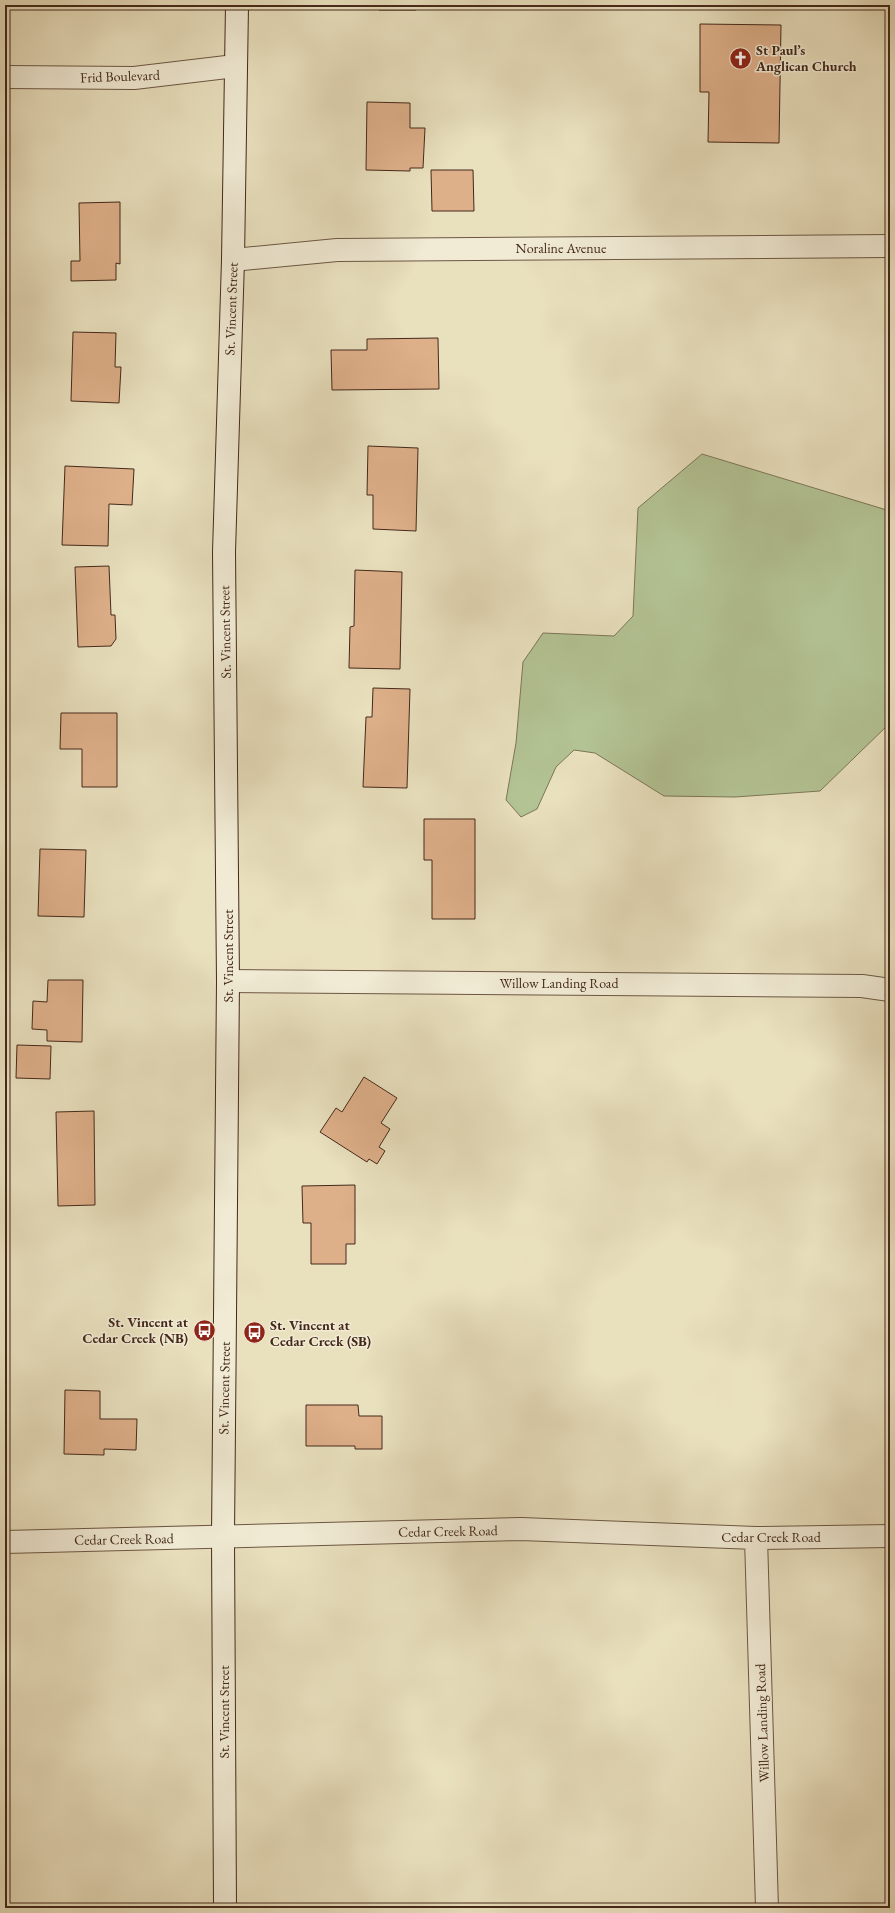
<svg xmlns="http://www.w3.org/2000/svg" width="895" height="1913" viewBox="0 0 895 1913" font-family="'EB Garamond',serif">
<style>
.green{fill:#b3c394;stroke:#7c7657}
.building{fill:#deb08a;stroke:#44291a}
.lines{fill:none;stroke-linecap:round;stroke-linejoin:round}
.street-casing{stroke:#6d5743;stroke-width:24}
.secondary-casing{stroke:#44291a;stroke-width:24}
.street{stroke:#f1ebd5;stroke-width:22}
.secondary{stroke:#f1ebd5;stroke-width:22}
.labels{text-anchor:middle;stroke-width:3;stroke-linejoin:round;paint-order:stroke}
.poi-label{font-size:14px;font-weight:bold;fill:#44291a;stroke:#f1ebd5;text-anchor:start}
.street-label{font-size:14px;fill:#44291a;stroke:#f1ebd5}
</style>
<rect width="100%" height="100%" fill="#e9e0be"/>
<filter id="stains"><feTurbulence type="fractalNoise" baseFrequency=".005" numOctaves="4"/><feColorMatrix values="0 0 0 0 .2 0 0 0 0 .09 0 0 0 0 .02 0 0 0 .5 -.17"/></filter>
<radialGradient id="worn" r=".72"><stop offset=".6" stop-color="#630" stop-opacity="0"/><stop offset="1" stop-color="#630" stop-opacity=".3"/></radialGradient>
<path class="green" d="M702,454L890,511V723L820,791L735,797L664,796L595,753L574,750L556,767L537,809L521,817L506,800L516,743L523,662L543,633L614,636L633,616L638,508Z"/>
<path class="building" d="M379,5H416V10H379Z
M700,24L781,25L779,143L708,142L709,92H700Z
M367,102L410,103V128H425L423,168H410V171L366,170Z
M431,170H473L474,211H432Z
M120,202V264L116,263V280L71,281V261H80L79,203Z
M73,332L116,333L115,367H121L119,403L71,401Z
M438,338L439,389L332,390L331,350H367V339Z
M368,446L418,448L416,531L373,529V495H367Z
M65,466L134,469L132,505L109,504L108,546L62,545Z
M109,566L111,615H115L116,639L111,646L78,647L75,567Z
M355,570L402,572L400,669L349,668L350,627L354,626Z
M373,688L410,689L407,788L363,787L366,717H372Z
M61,713H117V787H82V749H60Z
M424,819H475V919H432V860H424Z
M40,849L86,850L84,917L38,916Z
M48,980H83L82,1042L47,1041V1030L32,1029L33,1001L47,1002Z
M17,1045L51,1046L50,1079L16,1078Z
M364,1077L397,1098L381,1123L390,1129L379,1147L385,1151L377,1164L369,1159L367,1162L320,1132L336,1108L342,1112Z
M94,1111L95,1205L58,1206L56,1112Z
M355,1185V1244H346V1264H311V1223H303L302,1186Z
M65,1390L100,1391V1419H137L136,1450L104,1449V1455L64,1454Z
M306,1405H358L359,1416H382V1449H355V1446H306Z"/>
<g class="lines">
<defs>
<path id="street" d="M5,77L134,78L235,66
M233,260L337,250L890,246
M228,981L862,986L890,990
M756,1538L767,1908
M5,1542L521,1529L756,1538L890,1536"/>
<path id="secondary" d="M225,1908L223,1537L228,981L224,552L233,260L237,5"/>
</defs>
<use href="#street" class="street-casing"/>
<use href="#secondary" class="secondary-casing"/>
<use href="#street" class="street"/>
<use href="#secondary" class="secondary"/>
</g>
<defs>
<symbol id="church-disc" viewBox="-11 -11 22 22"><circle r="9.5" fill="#8f2418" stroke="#f1ebd5"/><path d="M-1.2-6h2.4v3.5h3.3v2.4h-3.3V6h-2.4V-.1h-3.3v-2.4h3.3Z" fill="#fff"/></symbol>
<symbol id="bus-disc" viewBox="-11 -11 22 22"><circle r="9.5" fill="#8f2418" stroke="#f1ebd5"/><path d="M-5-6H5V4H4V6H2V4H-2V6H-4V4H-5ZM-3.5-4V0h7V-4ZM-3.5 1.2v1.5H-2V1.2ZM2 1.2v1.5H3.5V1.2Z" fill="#fff"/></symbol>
</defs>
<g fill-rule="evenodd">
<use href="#church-disc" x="728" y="46" width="25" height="25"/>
<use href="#bus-disc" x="192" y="1318" width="25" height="25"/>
<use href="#bus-disc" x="242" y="1320" width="25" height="25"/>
</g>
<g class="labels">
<g class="poi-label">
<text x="756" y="55">St Paul’s<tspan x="756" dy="16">Anglican Church</tspan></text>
<text x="188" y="1327" text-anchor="end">St. Vincent at<tspan x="188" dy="16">Cedar Creek (NB)</tspan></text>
<text x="270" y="1330">St. Vincent at<tspan x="270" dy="16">Cedar Creek (SB)</tspan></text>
</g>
<g class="street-label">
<text transform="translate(120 76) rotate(-2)" y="5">Frid Boulevard</text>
<text x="561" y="253">Noraline Avenue</text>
<text transform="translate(231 309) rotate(-88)" y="5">St. Vincent Street</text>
<text transform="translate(225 632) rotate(-91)" y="5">St. Vincent Street</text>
<text transform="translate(228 956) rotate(-90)" y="5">St. Vincent Street</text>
<text x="559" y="988">Willow Landing Road</text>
<text transform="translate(224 1388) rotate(-89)" y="5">St. Vincent Street</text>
<text transform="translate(448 1531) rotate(-1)" y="5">Cedar Creek Road</text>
<text x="771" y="1542">Cedar Creek Road</text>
<text transform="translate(124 1539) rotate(-1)" y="5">Cedar Creek Road</text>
<text transform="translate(224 1712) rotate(-90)" y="5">St. Vincent Street</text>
<text transform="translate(762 1723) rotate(-92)" y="5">Willow Landing Road</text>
</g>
</g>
<rect width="895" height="1913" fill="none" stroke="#e9e0be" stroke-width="20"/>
<rect x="6" y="6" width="883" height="1901" fill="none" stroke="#44291a" stroke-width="2"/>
<rect x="10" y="10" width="875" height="1893" fill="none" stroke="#44291a"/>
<rect width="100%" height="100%" filter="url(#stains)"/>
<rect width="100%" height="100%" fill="url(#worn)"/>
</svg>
